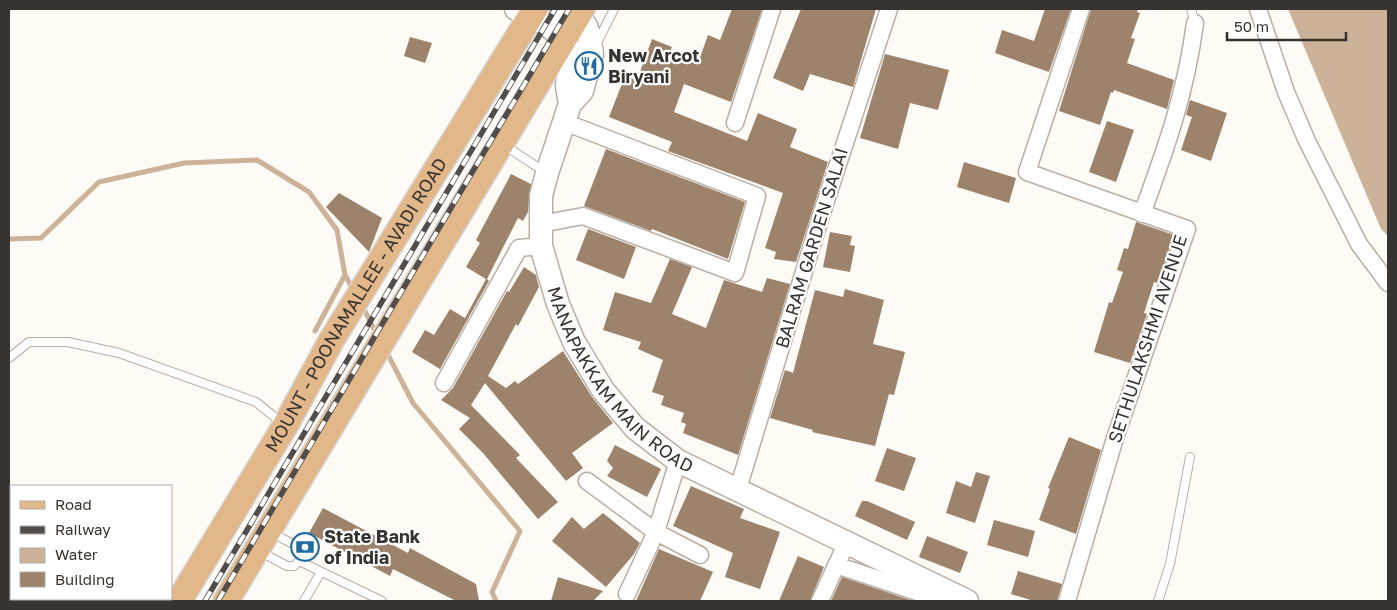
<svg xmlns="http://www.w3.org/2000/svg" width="1397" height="610" viewBox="0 0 1397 610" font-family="'Golos Text',sans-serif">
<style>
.water{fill:#cdb29a}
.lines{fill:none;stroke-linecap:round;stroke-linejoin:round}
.stream{stroke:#cdb29a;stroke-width:5}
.building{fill:#9d836c}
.lane-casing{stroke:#b8afa6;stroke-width:10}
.street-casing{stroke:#b8afa6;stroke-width:19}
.secondary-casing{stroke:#b8afa6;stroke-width:25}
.primary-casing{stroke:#d7d6d6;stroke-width:28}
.lane{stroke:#fff;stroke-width:8}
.street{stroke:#fff;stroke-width:16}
.secondary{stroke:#fff;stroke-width:22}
.primary{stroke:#e2b789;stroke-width:25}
.rail-casing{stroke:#514d4a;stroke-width:5.5}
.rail{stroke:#fff;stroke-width:4;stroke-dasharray:11;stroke-linecap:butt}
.labels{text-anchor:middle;stroke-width:4.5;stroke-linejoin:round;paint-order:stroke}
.poi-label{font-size:18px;font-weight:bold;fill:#373330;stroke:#fff;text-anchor:start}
.street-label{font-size:18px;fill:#373330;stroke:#fff}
</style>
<rect width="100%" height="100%" fill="#fefaf6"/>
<path class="water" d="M1288,9H1388V236L1381,229Z"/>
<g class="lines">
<path class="stream" d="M9,239L41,238L99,182L184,163L257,160L309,192L337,230L345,275L354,291
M362,305L377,335
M315,331L345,275
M386,351L413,403L520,531L492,592L496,601"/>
</g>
<path class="building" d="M732,9H762L731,102L684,84L674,112L747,141L758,113L797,129L790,147L828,162L796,262L774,259L776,252L765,248L783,193L668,151L672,142L609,117L625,76L637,80L652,39L672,47L670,52L698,63L708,35L720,40Z
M801,9H876L853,87L810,74L803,91L773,78Z
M1045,9H1071L1049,72L995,53L1002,30L1034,41Z
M1091,9H1138L1137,12L1140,13L1131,38L1135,39L1127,63L1174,80L1167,109L1114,90L1113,93L1111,92L1100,125L1059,111Z
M410,37L432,43L425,63L404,56Z
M885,54L949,70L938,110L910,103L898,149L860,138Z
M1190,100L1227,113L1211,161L1181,150L1192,117L1186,115Z
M1107,121L1134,130L1116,182L1089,172Z
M606,149L745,202L728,259L652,229L651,231L584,206Z
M964,162L1016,178L1009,203L957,187Z
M511,174L531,184L528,212L523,221L518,218L487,279L489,281L440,369L412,352L425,330L434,335L450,309L465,318L486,279L466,267L480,243L476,240Z
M339,193L382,218L369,252L326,207Z
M1136,222L1174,235L1158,283L1154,282L1144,313L1147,314L1130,363L1094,352L1109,302L1112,303L1123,272L1117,270L1124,248L1128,249Z
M588,229L636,247L624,279L576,260Z
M830,232L852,236L850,245L855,246L850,272L823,267Z
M670,259L692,267L672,314L706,328L724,280L762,292L767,278L790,284L738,455L683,433L686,424L681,422L684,413L661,405L664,396L652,392L663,360L638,349L641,342L603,330L615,292L651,303Z
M524,267L536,275L539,287L518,326L516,324L488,376L506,388L515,381L518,384L563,351L592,397L613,423L572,453L583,468L566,481L485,383L471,405L520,455L516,458L558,502L538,519L483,453L459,429L470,418L441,400L453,388L507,291L509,292Z
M845,289L884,300L873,344L905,352L894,395L889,394L875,446L812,432L813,430L770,418L785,370L793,373L815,290L843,297Z
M1069,437L1101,450L1076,534L1039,520L1050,489L1048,488Z
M615,445L661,469L647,497L607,476L613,468L607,461Z
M887,448L916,458L904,491L875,481Z
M976,472L990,476L975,523L946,513L956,481L971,487Z
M691,486L744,509L740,518L780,532L760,589L725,577L733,553L673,526Z
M862,501H867L915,522L907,540L855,516Z
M323,508L408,553L410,548L476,584L479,601H456L393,569L390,576L309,533Z
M603,513L640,543L634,554L606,587L552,541L572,517L584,529Z
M994,520L1035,531L1028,557L987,545Z
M927,536L968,552L960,573L919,557Z
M659,549L713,572L700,601H636Z
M798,556L824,567L810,601H779Z
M1018,571L1062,584L1057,601H1034L1011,594Z
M558,577L603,591L593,601H551Z
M842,577L913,601H831Z"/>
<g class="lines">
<defs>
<path id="lane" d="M1191,9L1195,23
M596,45L614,9
M504,145L545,172
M9,358L29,342H68L119,353L256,402L282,423
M259,551L287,566H294L299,561L301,553L297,546L270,532
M299,561L382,601
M304,601L321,572
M1158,601L1170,564L1190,457"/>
<path id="street" d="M1258,9L1286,92L1307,141L1359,244L1388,283
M735,123L772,9
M1142,214C1166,148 1186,93 1195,23
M541,224L583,216L735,273L757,196L564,122
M444,383L519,248L541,246
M587,481L656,532L700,555
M738,489L819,222L889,9
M836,565L944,601
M627,594L656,532L678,461
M820,601L846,544
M1067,601L1115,438L1187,229L1027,172L1081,9"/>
<g id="secondary">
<path d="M516,9L549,26L563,39L571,50L567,86L570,104"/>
<path id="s1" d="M562,9L577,17L586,26L589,34L592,54L582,91L570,104L547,173L541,196V246L558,304L574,342L603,390L635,428L678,461L967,601"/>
</g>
<g id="primary">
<path id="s2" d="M179,601L285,426L331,341L535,9"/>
<path d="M226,601L582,9"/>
</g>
</defs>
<use href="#lane" class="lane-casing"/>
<use href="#street" class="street-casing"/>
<use href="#secondary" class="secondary-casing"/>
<use href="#primary" class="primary-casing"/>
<use href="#lane" class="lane"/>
<use href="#street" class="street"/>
<use href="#secondary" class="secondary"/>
<use href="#primary" class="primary"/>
<defs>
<path id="rail" d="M205,601L555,9
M218,601L569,9"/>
</defs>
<use href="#rail" class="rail-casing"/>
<use href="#rail" class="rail"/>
</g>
<defs>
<symbol id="restaurant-ring" viewBox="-11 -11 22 22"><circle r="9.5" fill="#fff" stroke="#236c9f" stroke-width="1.5"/><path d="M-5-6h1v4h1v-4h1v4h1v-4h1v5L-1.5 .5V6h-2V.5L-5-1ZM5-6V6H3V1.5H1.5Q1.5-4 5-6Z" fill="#236c9f"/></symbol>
<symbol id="bank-ring" viewBox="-11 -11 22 22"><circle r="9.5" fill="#fff" stroke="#236c9f" stroke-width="1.5"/><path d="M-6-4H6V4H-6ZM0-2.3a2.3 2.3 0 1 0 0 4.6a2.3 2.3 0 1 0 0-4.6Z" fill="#236c9f"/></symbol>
</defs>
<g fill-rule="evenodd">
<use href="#restaurant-ring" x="573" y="50" width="32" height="32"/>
<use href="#bank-ring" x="289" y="531" width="32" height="32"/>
</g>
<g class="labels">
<g class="poi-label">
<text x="608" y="62">New Arcot<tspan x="608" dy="21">Biryani</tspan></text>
<text x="324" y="543">State Bank<tspan x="324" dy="21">of India</tspan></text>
</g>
<g class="street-label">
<text transform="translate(812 248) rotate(-73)" y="6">BALRAM GARDEN SALAI</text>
<text dy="6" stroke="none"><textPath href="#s2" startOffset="345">MOUNT - POONAMALLEE - AVADI ROAD</textPath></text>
<text transform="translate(1148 339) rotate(-72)" y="6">SETHULAKSHMI AVENUE</text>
<text dy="6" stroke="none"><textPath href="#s1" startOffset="421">MANAPAKKAM MAIN ROAD</textPath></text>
</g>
</g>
<rect width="1397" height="610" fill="none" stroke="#373330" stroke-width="20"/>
<rect x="10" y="485" width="162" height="115" fill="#ffffff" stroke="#afadac"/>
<rect x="20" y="501" width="25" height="8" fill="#e2b789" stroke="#afadac"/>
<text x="55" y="510" font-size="15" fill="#373330">Road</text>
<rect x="20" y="526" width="25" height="8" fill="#514d4a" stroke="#afadac"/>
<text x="55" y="535" font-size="15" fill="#373330">Railway</text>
<rect x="20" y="548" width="25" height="15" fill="#cdb29a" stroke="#afadac"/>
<text x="55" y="560" font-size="15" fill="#373330">Water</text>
<rect x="20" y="572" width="25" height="15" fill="#9d836c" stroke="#afadac"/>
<text x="55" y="585" font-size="15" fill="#373330">Building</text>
<path d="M1227 32v8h119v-8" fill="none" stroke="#373330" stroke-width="2.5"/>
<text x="1234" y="32" font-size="15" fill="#373330" stroke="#ffffff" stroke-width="4" paint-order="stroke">50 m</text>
</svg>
